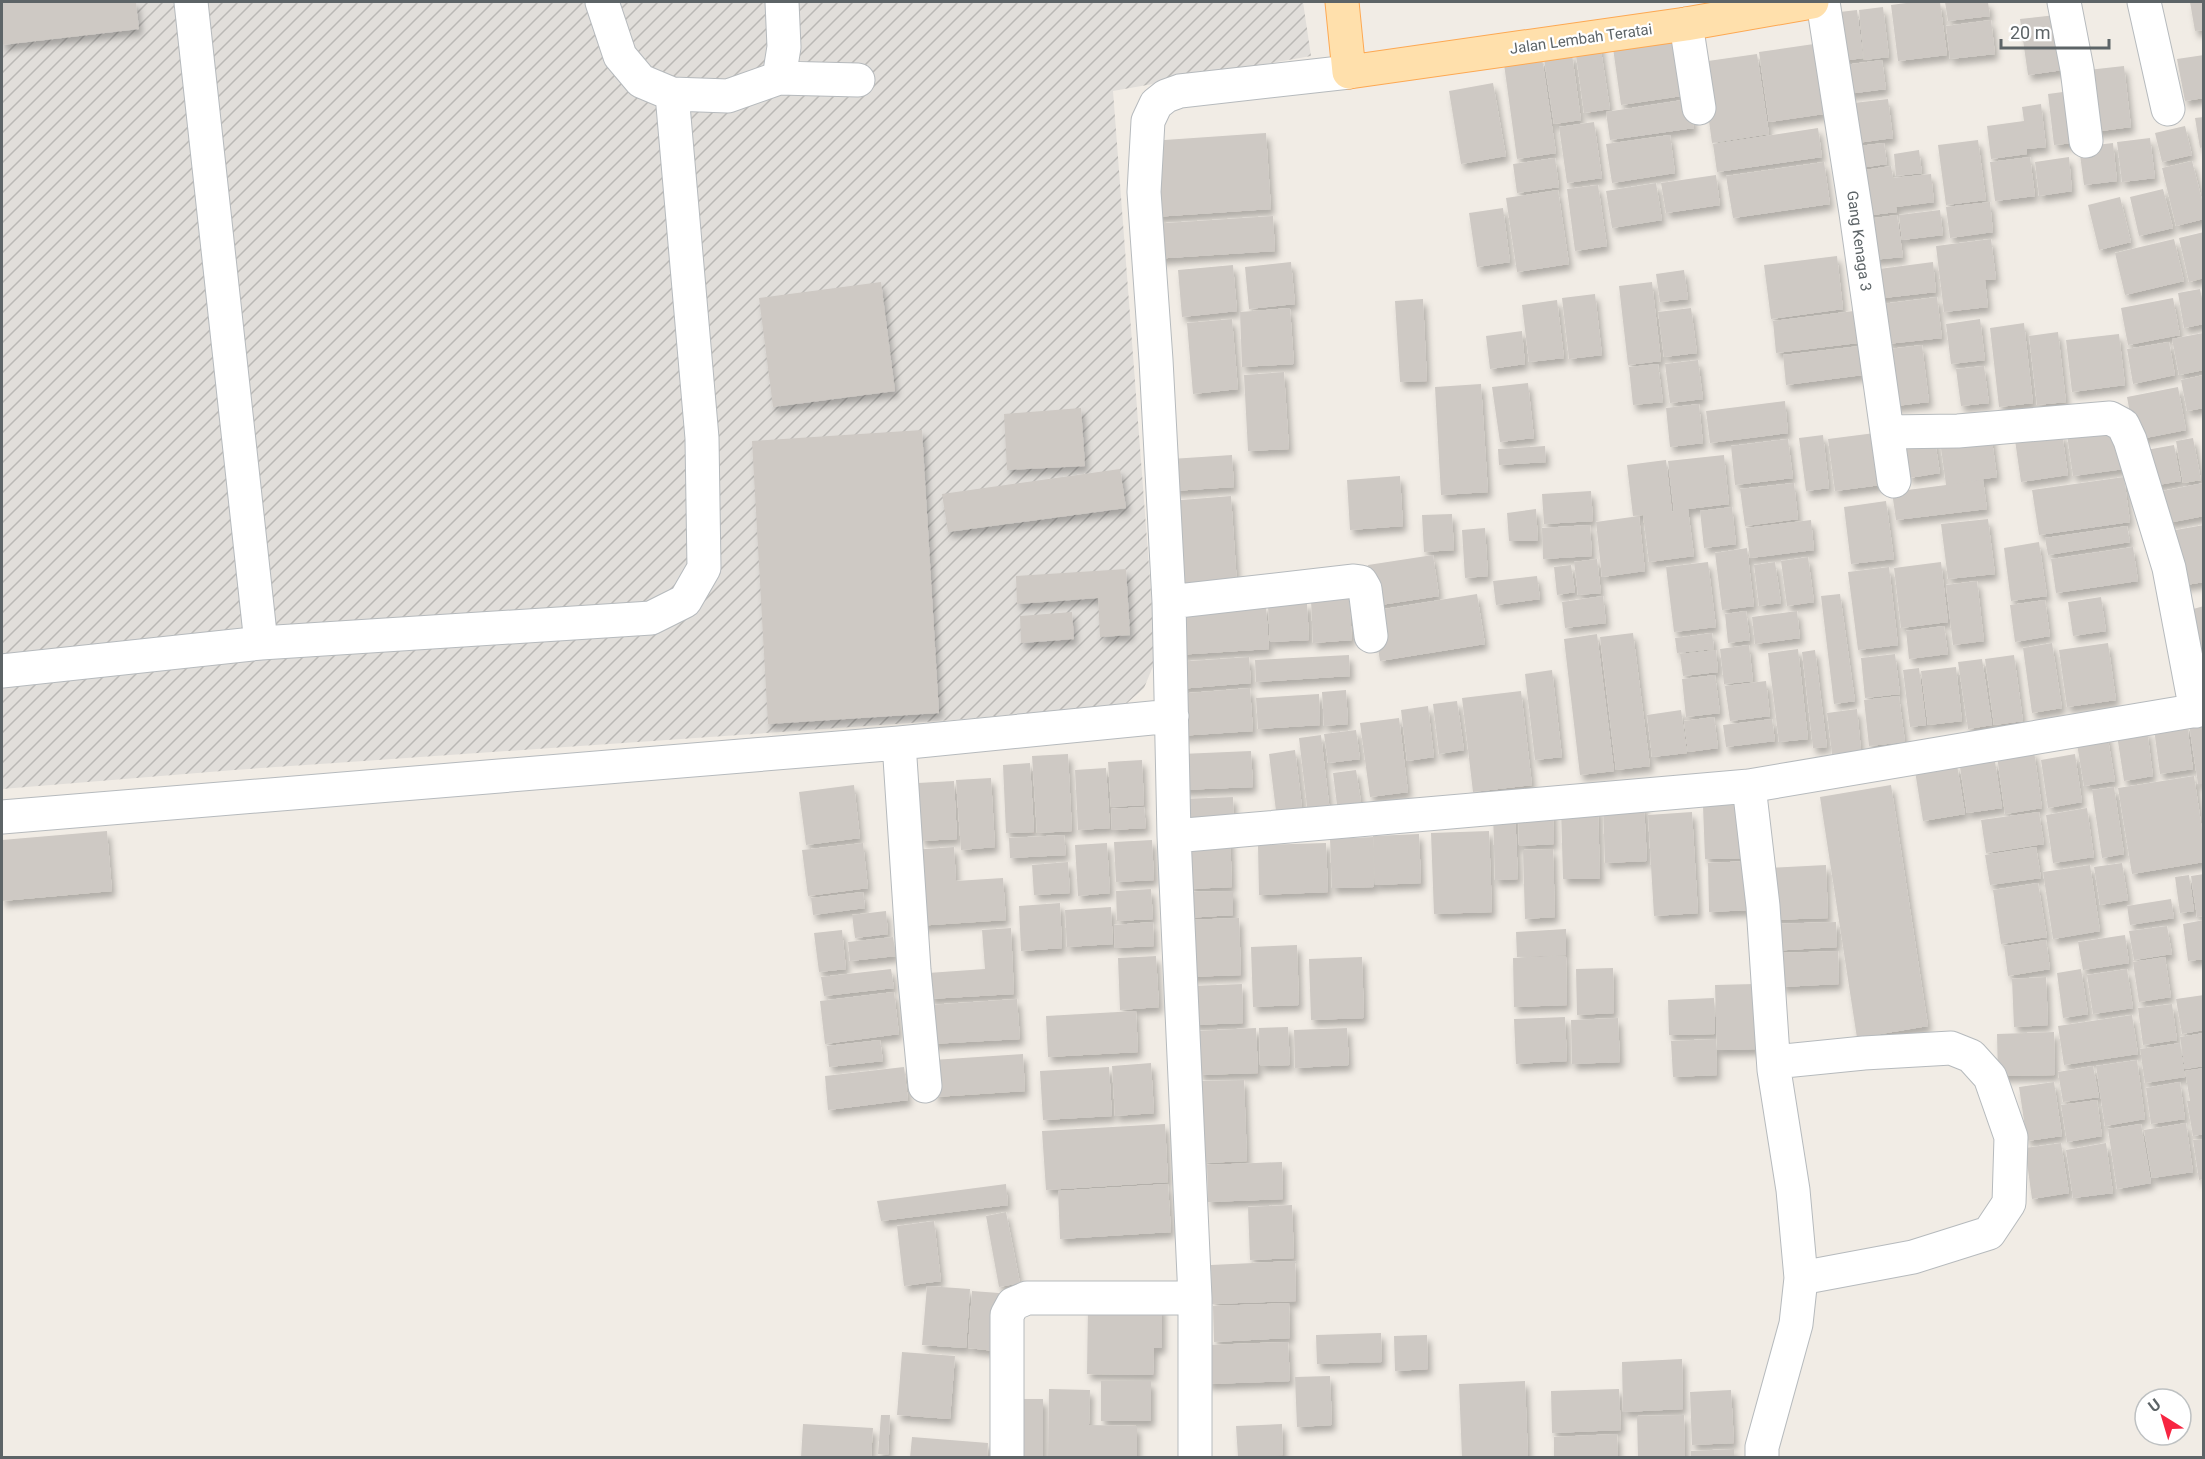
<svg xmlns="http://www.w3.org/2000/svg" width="2205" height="1459" viewBox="0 0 2205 1459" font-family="Roboto,sans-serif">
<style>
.industrial{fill:url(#industrial-furrows)}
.building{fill:#cec9c4;filter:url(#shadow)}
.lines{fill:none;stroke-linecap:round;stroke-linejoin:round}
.minor-casing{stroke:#b6babd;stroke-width:35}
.major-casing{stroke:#fda852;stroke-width:35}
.minor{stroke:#fff;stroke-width:33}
.major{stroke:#ffe0ac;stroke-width:33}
.labels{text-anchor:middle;stroke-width:4.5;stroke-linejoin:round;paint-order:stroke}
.street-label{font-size:15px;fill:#5d6467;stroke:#fff}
</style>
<defs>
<pattern id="industrial-furrows" width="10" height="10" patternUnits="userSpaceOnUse" patternTransform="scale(1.5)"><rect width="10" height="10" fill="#e1deda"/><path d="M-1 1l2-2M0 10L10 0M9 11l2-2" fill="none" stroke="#bab8b5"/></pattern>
<filter id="shadow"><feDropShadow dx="3.5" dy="6" stdDeviation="3" flood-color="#0004"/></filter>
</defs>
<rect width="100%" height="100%" fill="#f1ece5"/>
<path class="industrial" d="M2,2H1303L1311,56L1113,91L1156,659L1144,688L1126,704L953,720L234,770L2,789Z"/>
<path class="building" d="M2,2H136L139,29L2,45Z
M1914,2H1940L1947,55L1898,61L1891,5Z
M1945,2H1988L1990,16L1948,21Z
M2190,2H2204V30L2195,31Z
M1883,7L1889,57L1864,60L1859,10Z
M1857,10L1863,58L1836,62L1831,13Z
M2056,15L2063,70L2028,75L2020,19Z
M1991,20L1995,54L1950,59L1946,26Z
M1599,37L1610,109L1584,113L1574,41Z
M1674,38L1682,96L1621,105L1613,48Z
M1814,44L1824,114L1769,122L1759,52Z
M1572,54L1581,120L1554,124L1544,59Z
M1757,54L1769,134L1712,143L1701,62Z
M2204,55V98L2185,101L2177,59Z
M1542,58L1556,153L1517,159L1504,64Z
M1882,60L1886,89L1840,95L1837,66Z
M2124,66L2131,127L2086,133L2079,71Z
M1493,83L1506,156L1461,164L1449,91Z
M2078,90L2084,142L2054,145L2048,94Z
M1689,99L1694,128L1610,140L1606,112Z
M1888,99L1893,138L1850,144L1845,104Z
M2041,104L2046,147L2027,149V154L1991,159L1987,126L2024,121L2022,107Z
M2204,117V147L2200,148L2195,118Z
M1594,122L1602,178L1567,183L1559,127Z
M2185,126L2192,155L2162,162L2155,133Z
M1818,128L1822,157L1717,172L1713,144Z
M1266,133L1271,209L1154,217L1150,141Z
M1670,135L1675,173L1612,183L1606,144Z
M2150,138L2155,178L2122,182L2117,142Z
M1978,140L1986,200L1946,205L1938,145Z
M1884,143L1887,164L1853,169L1850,147Z
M2113,143L2117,181L2084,185L2079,147Z
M1919,150L1922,173L1896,176L1894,154Z
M2030,157L2035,196L1995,201L1990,162Z
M2069,157L2072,191L2039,196L2035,162Z
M1555,158L1559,187L1517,193L1513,164Z
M2192,161L2204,208V219L2176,226L2162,168Z
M1824,162L1830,204L1733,218L1726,176Z
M1891,166L1893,178L1931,174L1934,202L1896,207L1897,212L1863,216L1858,171Z
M1716,175L1720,205L1666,213L1661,183Z
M1656,183L1662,220L1612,228L1606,191Z
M1598,185L1607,246L1575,251L1567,189Z
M2163,189L2173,228L2139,236L2130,197Z
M1558,190L1569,264L1517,272L1506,198Z
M2120,197L2131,242L2099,250L2088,205Z
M1990,202L1993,232L1950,238L1946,207Z
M1503,208L1510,262L1477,267L1469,213Z
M1940,210L1943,235L1902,240L1899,215Z
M1897,215L1903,257L1872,260L1867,219Z
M1273,216L1275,251L1153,259L1151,224Z
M2204,232V278L2189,282L2179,238Z
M1991,239L1996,279L1985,280L1988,307L1944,312L1936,246Z
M2174,239L2184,281L2125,295L2115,253Z
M1837,256L1843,309L1771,319L1764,265Z
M1291,262L1295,304L1249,309L1245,267Z
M1933,262L1936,292L1875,299L1871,270Z
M1233,265L1237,311L1182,317L1178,270Z
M1684,270L1688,299L1660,302L1656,274Z
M881,282L895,391L773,407L759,298Z
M1652,282L1661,361L1628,365L1619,286Z
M2200,289L2204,308V324L2184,328L2178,293Z
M1595,294L1602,355L1569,359L1562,298Z
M1937,297L1942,338L1887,344L1882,304Z
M2173,298L2180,335L2128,345L2121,308Z
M1423,299L1427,381L1400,382L1395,301Z
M1557,300L1564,358L1529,362L1522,305Z
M1290,308L1294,364L1242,367L1240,312Z
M1691,308L1697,353L1664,357L1658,312Z
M1854,311L1858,343L1776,353L1773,321Z
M1232,319L1238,389L1193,394L1187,323Z
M1980,319L1985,360L1951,364L1946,324Z
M2024,323L2033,403L1999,407L1990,328Z
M1522,331L1525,364L1490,369L1486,336Z
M2058,332L2066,402L2037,405L2029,336Z
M2203,333L2204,370L2179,375L2172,339Z
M2119,334L2125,385L2072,392L2066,340Z
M2169,342L2175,375L2133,384L2127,349Z
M1922,345L1929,402L1888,407L1881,350Z
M1860,346L1863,375L1786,385L1783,355Z
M1698,360L1703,399L1670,403L1665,364Z
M1658,364L1663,402L1633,405L1629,367Z
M1984,366L1989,403L1961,406L1956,369Z
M1284,372L1289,449L1248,451L1244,375Z
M2204,375V408L2187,411L2181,380Z
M1528,383L1534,438L1500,442L1492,387Z
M1481,384L1488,492L1441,495L1435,387Z
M2178,387L2186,430L2135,440L2127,397Z
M1785,401L1788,433L1710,443L1706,411Z
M1699,404L1703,443L1670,447L1666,408Z
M1081,408L1085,466L1007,470L1004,414Z
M2118,428L2124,469L2073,476L2067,435Z
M922,430L939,713L768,724L752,441Z
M1875,433L1881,485L1835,491L1828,439Z
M1991,433L1997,477L1952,484L1983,480L1987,509L1896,520L1892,492L1946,485L1940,441Z
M2062,433L2068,475L2021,482L2015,440Z
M1823,435L1829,488L1806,491L1799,438Z
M1934,435L1940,473L1909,478L1903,440Z
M2193,438L2201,480L2183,483L2176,441Z
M1788,439L1793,478L1735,485L1731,446Z
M2174,445L2181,481L2152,486L2146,450Z
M1545,446L1546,462L1499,465L1498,449Z
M1232,455L1234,487L1173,491L1171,459Z
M1724,455L1729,504L1688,509L1694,556L1649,562L1643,515L1633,516L1627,465L1666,460L1672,512L1674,511L1668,461Z
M1120,469L1126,508L948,532L942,494Z
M1400,476L1403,526L1350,530L1347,480Z
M2124,477L2130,522L2039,535L2032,490Z
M1794,483L1798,519L1745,526L1740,489Z
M2204,483V516L2168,523L2162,491Z
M1591,491L1593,521L1544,524L1542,494Z
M1231,496L1237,584L1174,588L1169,501Z
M1886,501L1894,559L1851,564L1844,507Z
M1732,507L1736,544L1704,548L1700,511Z
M1536,509L1538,541H1509L1507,513Z
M1452,514L1454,550L1424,552L1422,515Z
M1639,516L1645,571L1602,577L1596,522Z
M1988,519L1995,574L1948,579L1941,524Z
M1811,520L1814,550L1750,558L1746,528Z
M1590,525L1592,556L1543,559L1542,528Z
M2204,525V582L2180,586L2170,531Z
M2127,526L2130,542L2048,555L2045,538Z
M1485,528L1488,576L1465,578L1462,530Z
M2039,542L2047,596L2011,601L2004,548Z
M2133,547L2138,581L2056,593L2051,559Z
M1747,548L1754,606L1722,610L1715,553Z
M1433,555L1439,596L1374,606L1368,565Z
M1808,557L1814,602L1787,606L1781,561Z
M1597,559L1601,593L1578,595L1574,562Z
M1708,562L1716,627L1674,632L1666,567Z
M1775,562L1781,603L1759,606L1754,565Z
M1941,562L1948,622L1901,628L1894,568Z
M1571,565L1575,592L1557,595L1554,567Z
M1889,567L1898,645L1858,650L1848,572Z
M1126,569L1130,635L1100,637L1098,598L1017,604L1016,576Z
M1537,576L1540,599L1496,605L1493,581Z
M1977,581L1984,641L1953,645L1946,585Z
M1477,594L1485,644L1380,661L1372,611Z
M1840,594L1855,701L1834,704L1821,596Z
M1603,596L1606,623L1565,628L1562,602Z
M1349,597L1352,640L1313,643L1311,600Z
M2101,597L2106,631L2073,636L2068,602Z
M2045,600L2050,636L2015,642L2010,605Z
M1307,603L1309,640L1270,642L1268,606Z
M1266,606L1269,649L1177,655L1175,613Z
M2204,606V681L2186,611Z
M1746,611L1750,640L1728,643L1725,614Z
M1797,611L1800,638L1755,644L1752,617Z
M1072,612L1074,639L1021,643L1020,616Z
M1944,626L1948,654L1909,659L1906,631Z
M1633,633L1650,766L1616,770L1600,637Z
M1712,633L1714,649L1677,653L1675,638Z
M1597,634L1614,771L1580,775L1564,639Z
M2052,643L2062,708L2032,713L2023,648Z
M2108,643L2116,700L2067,707L2059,650Z
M1749,645L1753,681L1724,684L1720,649Z
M1798,649L1808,739L1779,742L1768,653Z
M1716,650L1718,672L1683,676L1680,654Z
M1815,650L1827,747L1813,748L1802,652Z
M1895,654L1900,694L1865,698L1861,658Z
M1349,655L1350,676L1256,682L1255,660Z
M2014,655L2023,721L1994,725L1985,659Z
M1249,657L1251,683L1179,689L1176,662Z
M1982,659L1992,725L1968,729L1958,662Z
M1956,667L1962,721L1928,725L1921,671Z
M1919,668L1926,725L1910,727L1903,670Z
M1552,670L1562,757L1535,760L1525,674Z
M1715,675L1720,713L1686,717L1682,679Z
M1766,681L1770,716L1730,721L1725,686Z
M1250,688L1253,731L1179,736L1177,694Z
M1346,690L1348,724L1324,726L1322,692Z
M1521,691L1532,785L1473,792L1462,698Z
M1319,694L1320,725L1258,729L1256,698Z
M1899,696L1905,742L1869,746L1864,700Z
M1457,701L1464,750L1439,754L1433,704Z
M1428,706L1434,757L1407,761L1401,710Z
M1857,709L1861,750L1832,754L1827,713Z
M1681,710L1687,753L1652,757L1647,715Z
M1714,717L1718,748L1688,752L1684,721Z
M1399,718L1408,792L1370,797L1360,723Z
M1772,719L1775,741L1726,747L1723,725Z
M2204,722V784H2198L2189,724Z
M2187,724L2193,769L2160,774L2154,729Z
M1356,730L1360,759L1328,763L1324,734Z
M2147,730L2153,776L2124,781L2117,735Z
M2107,733L2115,781L2084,786L2076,738Z
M1321,735L1330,812L1308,815L1299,738Z
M1295,750L1302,807L1276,811L1269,754Z
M1251,751L1253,787L1181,790V754Z
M2034,751L2042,808L2005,814L1997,756Z
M1068,754L1072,831L1037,833L1032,756Z
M2075,754L2082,802L2048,808L2041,760Z
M1142,760L1144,805L1111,807L1108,762Z
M1995,761L2002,808L1967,813L1960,767Z
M1030,763L1034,832L1006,833L1003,765Z
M1957,765L1965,814L1923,821L1915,771Z
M1106,768L1110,828L1078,830L1075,770Z
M1356,770L1361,802L1337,805L1333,773Z
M2194,776L2204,843V862L2132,874L2118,788Z
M991,778L995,847L961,850L956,780Z
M954,781L957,839L921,841L918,783Z
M854,785L860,838L806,845L799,792Z
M1891,785L1928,1026L1857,1038L1820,797Z
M2114,787L2124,854L2102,858L2092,790Z
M1233,797L1234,827L1183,829L1182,799Z
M1644,804L1647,861L1605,863L1603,806Z
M1746,804L1748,858L1705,859L1703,806Z
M1144,807L1146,828L1112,830L1111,809Z
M1598,807L1600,879H1563L1561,808Z
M1553,808L1554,844L1519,846L1518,810Z
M2087,808L2094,857L2053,863L2046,815Z
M1515,811L1518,879L1495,880L1493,812Z
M1692,812L1698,913L1654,916L1648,815Z
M2039,812L2044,844L1986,853L1981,820Z
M107,831L112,891L2,901V840Z
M1489,831L1492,912L1434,914L1431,833Z
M1230,834L1232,887L1189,889L1187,836Z
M1419,834L1421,883L1375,885L1373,836Z
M1064,835L1066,855L1010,858L1009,838Z
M1373,837L1374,887L1332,888L1330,839Z
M1152,840L1154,880L1116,882L1114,842Z
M863,843L868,888L808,896L802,850Z
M1107,843L1110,893L1078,896L1075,845Z
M1326,843L1328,892L1259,895L1258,845Z
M954,847L956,881L1003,878L1006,920L916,926L911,850Z
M2036,847L2041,878L1990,885L1985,855Z
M1553,849L1555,917L1525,919L1523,850Z
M1750,861L1751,910L1709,912L1708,863Z
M1068,862L1070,893L1034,895L1032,865Z
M2122,863L2128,900L2100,905L2094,867Z
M1826,865L1828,918L1769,920L1768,868Z
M2090,865L2100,931L2053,939L2043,872Z
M2204,874V916L2197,917L2191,876Z
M2189,875L2194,911L2180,913L2175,877Z
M2038,883L2047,937L2001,944L1993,890Z
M1151,889L1153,919L1117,921L1116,891Z
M1233,891V915L1186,918L1185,892Z
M863,892L865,908L813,915L811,898Z
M2171,899L2174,918L2130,925L2127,906Z
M1060,903L1062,948L1021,951L1019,906Z
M1111,907L1113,944L1067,947L1065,910Z
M886,911L888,934L855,938L852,915Z
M1239,918L1241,975L1187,977L1185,920Z
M2204,920V959L2188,961L2183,924Z
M1153,922L1154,946L1115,948L1114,925Z
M1836,922L1837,947L1771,951V924Z
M2167,926L2172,954L2134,960L2129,931Z
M1011,928L1014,994L929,999L928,973L985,969L982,930Z
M1566,929V955L1517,957L1516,932Z
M842,930L846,969L819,972L814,933Z
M2125,935L2129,963L2083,970L2078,942Z
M893,937L896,956L850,961L848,942Z
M2046,940L2050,969L2008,976L2004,946Z
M1297,945L1299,1005L1253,1007L1251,947Z
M1838,951L1839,984L1781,987L1779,953Z
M1156,956L1159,1007L1120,1010L1118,958Z
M1566,956L1567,1005L1514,1007L1513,958Z
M1362,957L1364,1018L1311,1020L1309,959Z
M2165,957L2171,997L2139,1002L2133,962Z
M1613,968L1614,1013L1577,1015L1576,969Z
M891,969L894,988L824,996L821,977Z
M2081,969L2088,1014L2063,1018L2057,973Z
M2127,969L2133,1008L2093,1014L2087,975Z
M2046,977L2048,1025L2014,1027L2012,979Z
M1242,984L1243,1023L1192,1025L1191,986Z
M1755,984L1757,1049L1717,1050L1715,985Z
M894,992L899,1034L825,1044L820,1001Z
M2204,995V1030L2182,1034L2176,999Z
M1714,998L1715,1034L1669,1035L1668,1000Z
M1017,999L1020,1039L931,1044L929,1005Z
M2172,1004L2177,1040L2143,1045L2138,1008Z
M1136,1011L1138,1052L1048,1057L1046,1016Z
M2132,1015L2138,1054L2064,1065L2058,1026Z
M1565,1017L1567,1061L1516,1064L1514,1019Z
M1618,1018L1620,1062L1572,1064L1571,1020Z
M1288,1027L1290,1065L1260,1066L1259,1028Z
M1256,1028L1258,1073L1199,1075L1197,1031Z
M1347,1028L1349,1065L1295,1068L1294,1030Z
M2054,1032L2055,1075L1998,1076L1997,1034Z
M2204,1033V1066L2185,1069L2180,1037Z
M1716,1039L1717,1075L1673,1077L1671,1041Z
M880,1040L883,1061L829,1067L827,1046Z
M2180,1043L2185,1077L2145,1083L2140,1049Z
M1023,1054L1025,1091L935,1097L933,1060Z
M2137,1060L2145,1119L2105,1126L2096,1066Z
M1151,1063L1154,1113L1115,1116L1112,1066Z
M2093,1066L2099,1097L2063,1102L2058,1072Z
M904,1067L908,1100L828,1110L825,1076Z
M1109,1067L1112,1116L1043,1120L1040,1071Z
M2204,1068V1134L2193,1136L2187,1101H2190L2185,1071Z
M1244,1080L1247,1161L1203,1163L1200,1081Z
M2054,1082L2062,1136L2027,1141L2019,1087Z
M2180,1082L2185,1119L2151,1124L2146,1088Z
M2097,1100L2102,1136L2067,1142L2061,1105Z
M2186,1123L2193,1172L2152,1178L2144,1130Z
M1165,1124L1168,1182L1046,1190L1042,1131Z
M2141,1124L2151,1183L2117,1189L2108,1129Z
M2204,1139V1179L2199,1180L2193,1140Z
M2061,1143L2069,1193L2032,1199L2025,1148Z
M2106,1143L2113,1193L2073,1198L2066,1150Z
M1282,1162L1283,1199L1208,1202L1207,1165Z
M1006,1184L1008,1205L881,1221L877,1201Z
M1168,1184L1171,1232L1060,1239L1058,1191Z
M1292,1205L1294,1258L1250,1260L1248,1207Z
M1006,1212L1020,1283L999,1287L986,1216Z
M934,1221L941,1281L904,1286L897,1226Z
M1295,1261L1296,1301L1212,1304L1211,1265Z
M927,1286L970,1289L966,1348L922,1345Z
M972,1291L999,1293L995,1351L968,1348Z
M1289,1303L1290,1338L1214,1342L1213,1306Z
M1088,1304L1162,1305V1348H1154L1153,1375L1087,1374Z
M1381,1333L1382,1362L1317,1364L1316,1335Z
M1427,1335L1428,1369L1395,1371L1394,1336Z
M1288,1342L1290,1381L1207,1384V1345Z
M902,1352L955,1356L950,1419L897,1415Z
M1682,1359L1683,1409L1623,1412L1622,1362Z
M1330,1376L1332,1425L1297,1427L1295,1377Z
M1101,1381H1151V1421H1101Z
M1525,1381L1528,1458H1462L1459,1384Z
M1049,1389L1090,1390L1089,1425L1137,1426V1458H1048Z
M1619,1389L1621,1430L1552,1433L1551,1391Z
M1731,1390L1734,1443L1692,1445L1690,1392Z
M1011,1399H1043V1458H1010Z
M881,1415H890L888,1455L878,1454Z
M1684,1415L1685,1458H1638L1637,1416Z
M803,1424L873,1428L871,1458H801Z
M1282,1424L1283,1455L1238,1457L1236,1426Z
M1617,1434L1618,1458H1554V1437Z
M912,1437L988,1443L987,1458H910Z
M1734,1449V1458H1691V1451Z"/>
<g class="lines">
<defs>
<path id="minor" d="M1823,2L1856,213L1894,481
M2064,2L2077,69L2086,141
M2144,2L2168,109
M1686,24L1699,108
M779,78L858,80
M672,94L728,96L779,78L784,47L782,2
M1887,432L1958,431L2110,418L2123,425L2130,440L2169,568L2196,711
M1169,602L1354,581L1361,582L1365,589L1371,636
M261,643L651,618L685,601L704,568L702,438L672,94L641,81L620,56L602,2
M2,671L261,643L191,2
M899,743L914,970L925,1086
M1749,786L1763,906L1774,1070L1793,1190L1801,1278L1796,1324L1762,1447V1458
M2,817L899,743L1172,716
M1174,836L1749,786L2204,709
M1774,1062L1864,1053L1951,1048L1971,1056L1990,1077L2011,1137L2009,1203L1989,1233L1913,1257L1801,1278
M1007,1458V1315L1013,1304L1027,1298H1195
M1195,1458V1298L1174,836L1169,602L1156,360L1144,192L1148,121L1156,104L1166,96L1180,91L1349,72"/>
<path id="major" d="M1342,2L1349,72L1686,24L1812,2"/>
</defs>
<use href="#minor" class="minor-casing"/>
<use href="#major" class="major-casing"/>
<use href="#minor" class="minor"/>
<use href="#major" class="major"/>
</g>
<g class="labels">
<g class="street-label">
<text transform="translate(1581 39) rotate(-8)" y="5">Jalan Lembah Teratai</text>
<text transform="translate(1859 241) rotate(82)" y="5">Gang Kenaga 3</text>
</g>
</g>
<rect width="2205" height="1459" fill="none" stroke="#5d6467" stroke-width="6"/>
<g transform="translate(2163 1417) rotate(323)"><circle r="28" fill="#ffffff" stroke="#bec1c2" stroke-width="1.5"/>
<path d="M0-4.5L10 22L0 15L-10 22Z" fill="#f72541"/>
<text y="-9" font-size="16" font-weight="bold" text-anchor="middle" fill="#5d6467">U</text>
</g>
<path d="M2001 39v9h108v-9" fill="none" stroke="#5d6467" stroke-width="3"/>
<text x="2010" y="39" font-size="18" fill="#5d6467" stroke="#ffffff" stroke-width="4.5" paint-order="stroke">20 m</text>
</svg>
